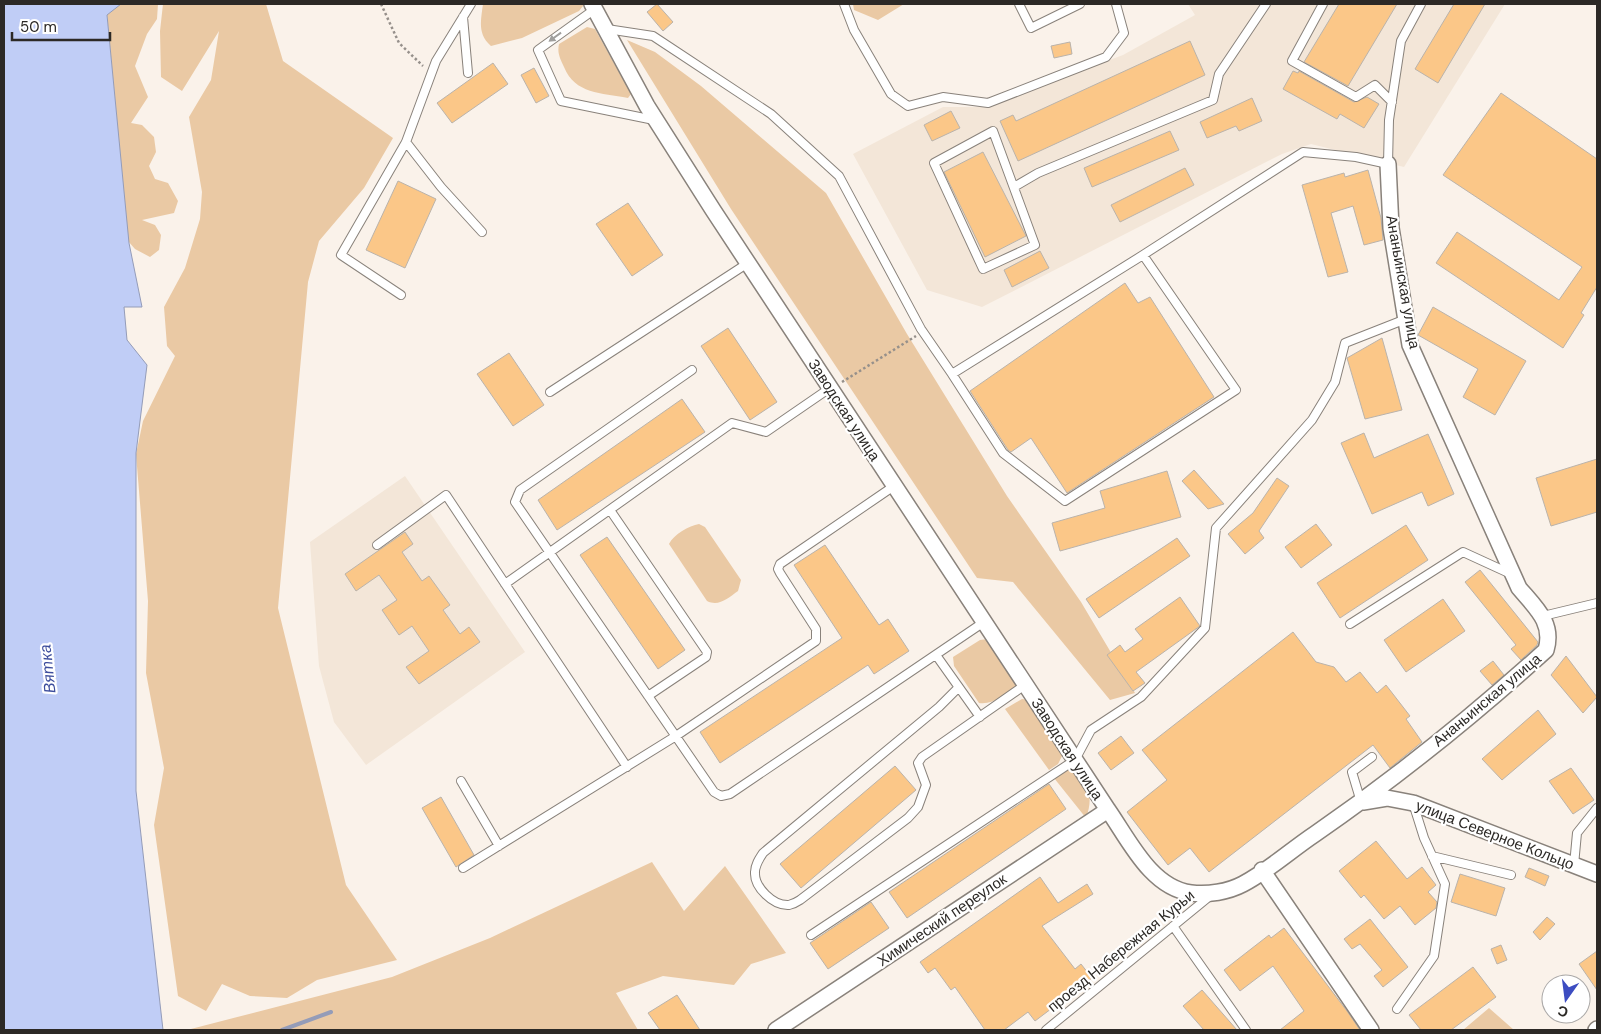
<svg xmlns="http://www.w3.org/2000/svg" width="1601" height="1034" viewBox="0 0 1601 1034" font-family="'DM Sans',sans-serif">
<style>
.built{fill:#f3e6d8}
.green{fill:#eac9a4}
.water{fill:#c0cdf6;stroke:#949cb8}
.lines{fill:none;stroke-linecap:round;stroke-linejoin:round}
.stream{stroke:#949cb8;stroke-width:4}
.building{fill:#fbc788;stroke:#bab3ab}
.lane-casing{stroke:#89827b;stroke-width:10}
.street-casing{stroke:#89827b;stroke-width:18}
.path{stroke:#96908b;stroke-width:2.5;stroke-dasharray:2.5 2.5;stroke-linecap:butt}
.lane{stroke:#fff;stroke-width:8}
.street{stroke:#fff;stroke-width:15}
.oneway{fill:#a09f9d}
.labels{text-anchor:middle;stroke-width:4.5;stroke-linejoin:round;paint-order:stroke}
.street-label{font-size:15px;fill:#2c2926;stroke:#fff}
.water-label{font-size:16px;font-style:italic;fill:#3d4d9c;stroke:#fff}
</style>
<rect width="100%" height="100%" fill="#faf2ea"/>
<path class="built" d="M1188,4H1505L1404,167L1311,144L1282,154L982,307L927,290L853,154L943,107H985L1123,55L1195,15Z
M405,476L525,652L366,765L334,722L319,666L310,542Z"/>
<path class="green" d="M121,4H158L157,19L147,34L135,66L148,97L131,123L142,125L154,137L156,152L149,166L155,179L168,183L178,201L174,213L142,220L155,225L161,235L159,250L150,257L135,249L128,241L107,14Z
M163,4H266L283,61L393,138L364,188L319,241L308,282L278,608L346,885L397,960L317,980L287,998L250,996L222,984L206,1011L178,996L154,825L164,768L146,673L148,601L136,454L143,421L175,356L167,346L164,307L185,268L200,219L202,192L189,117L211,80L219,31L182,91L161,77L160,31Z
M483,4H583V6L579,11L522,38L491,46C477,34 481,20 483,4Z
M853,4H904L878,20L854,10Z
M587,27L595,29L631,94L628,98C601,93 575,94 564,67C560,58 557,53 559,44Z
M627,40L655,52L701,86L826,193L907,334L1007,496L1081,602L1135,693L1110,700L1013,582L977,578L731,209Z
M699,524L705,527L741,580L738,591C728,598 719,607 707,601L669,544C674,534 689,526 699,524Z
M988,639L1017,680L1015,688C1004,695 993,705 979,703L954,666L953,657L980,640Z
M1022,699L1028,700L1064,752L1058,764L1049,770L1005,709Z
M1073,765C1086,786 1095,793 1086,818L1054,778Z
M652,862L684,911L725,866L786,953L751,964L734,985L663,976L616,993L638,1030H187L392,977L490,938Z
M1489,1008L1514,1030H1463Z"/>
<path class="water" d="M4,4H121L107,15L129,243L142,307H124L127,340L147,365L136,453V791L163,1030H4Z"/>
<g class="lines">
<path class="stream" d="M282,1030L331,1012"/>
</g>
<path class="building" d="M657,4L673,22L663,31L647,12Z
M1339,4H1397L1348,86L1304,62Z
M1454,4H1485L1438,83L1415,69Z
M1190,41L1205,75L1018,161L1000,121L1013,115L1016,121Z
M1070,42L1072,54L1054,58L1051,46Z
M493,63L508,84L452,123L437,103Z
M534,68L549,96L536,103L521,75Z
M1293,71L1298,73L1299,71L1354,102L1367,97L1379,104L1364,128L1340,114L1337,119L1283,89Z
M1501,93L1597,159V287L1581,313L1584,315L1563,348L1436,263L1457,232L1559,300L1582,267L1443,175Z
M1252,98L1262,121L1239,131L1236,126L1207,138L1200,122Z
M951,111L960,128L932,141L924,125Z
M1170,131L1179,150L1092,187L1084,168Z
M983,152L1026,236L985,257L944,172Z
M1185,168L1194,185L1120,222L1111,205Z
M1368,170L1381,218L1383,240L1364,245L1353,206L1331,213L1348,272L1328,277L1302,185L1344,173L1345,177Z
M398,181L436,199L405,268L366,250Z
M628,203L663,255L632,276L596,224Z
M1040,251L1049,268L1012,287L1004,270Z
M1125,283L1138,303L1150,297L1214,397L1067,493L1031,438L1011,452L1008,450L970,391Z
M1433,307L1526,361L1495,415L1463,397L1478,369L1418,335Z
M728,328L777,402L750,420L701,346Z
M1382,338L1402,410L1365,419L1347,358Z
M509,353L544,405L513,426L477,374Z
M682,399L705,432L557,530L538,500Z
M1364,433L1374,458L1428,434L1454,494L1428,506L1422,492L1372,514L1341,443Z
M1597,459V512L1551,526L1536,478Z
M1194,470L1224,504L1208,509L1182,481Z
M1167,471L1181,517L1060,551L1052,523L1105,508L1100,491Z
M1277,478L1289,486L1259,531L1264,538L1245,554L1228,534L1253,513Z
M1316,524L1332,545L1301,568L1285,547Z
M1406,525L1428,560L1340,618L1317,583Z
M405,532L413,544L402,552L422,581L429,576L450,605L443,610L460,634L469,627L480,642L419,684L406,667L429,651L412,626L399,635L382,610L397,600L379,575L356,591L345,574Z
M607,537L685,650L658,669L580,555Z
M1177,538L1190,556L1099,618L1086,599Z
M825,545L879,625L888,619L909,651L874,674L868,665L720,763L700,732L842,638L794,565Z
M1480,570L1538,642L1537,645L1521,660L1511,649L1516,645L1465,582Z
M1180,597L1200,626L1136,672L1145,683L1133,691L1107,655L1120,645L1125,652L1143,639L1135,629Z
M1443,599L1465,631L1406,672L1384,640Z
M1293,632L1316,662L1334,667L1346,682L1360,672L1377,693L1386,685L1410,716L1406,719L1422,742L1390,768L1373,745L1209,872L1190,848L1168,865L1127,812L1167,780L1142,750Z
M1566,656L1597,697L1583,713L1551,675Z
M1493,661L1504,675L1492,685L1480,671Z
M1538,710L1556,734L1502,780L1482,759Z
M1121,736L1134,753L1111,770L1098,753Z
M895,766L916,790L801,888L780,864Z
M1571,768L1594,800L1573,814L1549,781Z
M1049,784L1066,809L907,918L889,892Z
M441,797L474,855L456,867L422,808Z
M1376,841L1407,879L1422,867L1436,885L1428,892L1437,902L1436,908L1415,925L1400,906L1384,919L1364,895L1361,898L1339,871Z
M1529,868L1549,876L1545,886L1525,877Z
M1460,874L1505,888L1496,916L1451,902Z
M1040,877L1058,903L1087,884L1093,894L1042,926L1075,969L1081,964L1092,978L1035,1021L1028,1012L1004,1030H985L955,987L951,990L935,968L928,973L920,962Z
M871,902L889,928L828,969L810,943Z
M1547,917L1555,924L1540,940L1533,932Z
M1370,919L1408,967L1383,987L1374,976L1382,970L1360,944L1352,949L1344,939Z
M1284,928L1347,1011L1360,1030H1280L1304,1011L1273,966L1240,991L1224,970L1269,935L1271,938Z
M1501,945L1507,960L1497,964L1491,949Z
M1597,951V990L1579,964Z
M1473,967L1496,997L1451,1030H1421L1409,1015Z
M1202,990L1237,1030H1204L1183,1006Z
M677,995L700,1030H660L648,1013Z"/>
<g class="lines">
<defs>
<path id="lane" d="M844,4L854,30L891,94L908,106L943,97L988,103L1106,57L1124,33L1116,4
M1019,4L1031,28L1080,4
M1323,4L1292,61L1356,97L1375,85L1392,102
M595,9L538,50L561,101L654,120
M463,17L468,73
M607,29L653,36L771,114L839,176L921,329L952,374L1143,255L1303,152L1356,157L1388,164L1389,120L1401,41L1421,4
M993,131L1035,245L983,269L934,163Z
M406,142L441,187L482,232
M1014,187L1038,173L1213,100L1219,74L1266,4
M401,295L341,255L406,142L436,61L471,4
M692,370L520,490L515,502L714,792L721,796L730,794L984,622
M952,374L1003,453L1065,501L1236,390L1143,255
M550,392L748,263
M610,510L707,652L706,657L648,696
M377,545L446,495L627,767
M505,584L732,423L766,432L830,388
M1543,616L1597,603
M1350,624L1463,552L1511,574
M936,655L980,717
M958,688L939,707L763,853C759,859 755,865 755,872C754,887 773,906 789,905C793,904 797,902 800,900L908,818L918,807L926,785L918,763L922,757L1025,685
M461,781L499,846
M1361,802L1352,772L1372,757
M1432,856L1511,875
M1574,865L1577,833L1597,808
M463,868L676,736L816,641V629L780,573L778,569L780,564L894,486
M1173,926L1246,1030
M811,935L1075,760L1091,730L1141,697L1205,628L1216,528L1312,420L1335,382L1345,343L1406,319
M1397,1009L1434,956L1445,884L1424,838L1413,803
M1046,1030L1210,896"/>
<path id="street" d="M592,4L647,106L713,210L1108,810C1129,840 1151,888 1191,893C1208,895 1228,892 1243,884C1268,871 1291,850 1315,834C1396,778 1473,716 1546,650C1554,623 1536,608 1519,588L1410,345L1391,228L1388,164
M1363,802L1387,798L1413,803L1597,874
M1262,870L1371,1030
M776,1030L1108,810
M1596,1030L1597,1029"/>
</defs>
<use href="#lane" class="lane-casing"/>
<use href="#street" class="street-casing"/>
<path class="path" d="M381,4L399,43L423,66
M842,382L916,336"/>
<use href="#lane" class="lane"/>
<use href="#street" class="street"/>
</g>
<defs><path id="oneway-solid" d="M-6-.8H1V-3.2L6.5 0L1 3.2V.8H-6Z" transform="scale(1.25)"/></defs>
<use class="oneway" href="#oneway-solid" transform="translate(555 37) rotate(144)"/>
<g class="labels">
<g class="street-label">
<text transform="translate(1403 282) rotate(80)" y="5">Ананьинская улица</text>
<text transform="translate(844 410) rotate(57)" y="5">Заводская улица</text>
<text transform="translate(1487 700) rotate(-40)" y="5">Ананьинская улица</text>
<text transform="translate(1067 749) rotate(57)" y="5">Заводская улица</text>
<text transform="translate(1495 835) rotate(21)" y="5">улица Северное Кольцо</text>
<text transform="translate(942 920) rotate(-34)" y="5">Химический переулок</text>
<text transform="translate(1121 951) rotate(-39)" y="5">проезд Набережная Курьи</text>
</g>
<g class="water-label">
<text transform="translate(47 669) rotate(-96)" y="6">Вятка</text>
</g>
</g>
<rect width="1601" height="1034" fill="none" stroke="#2c2926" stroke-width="10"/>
<g transform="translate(1566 999) rotate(194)"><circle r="24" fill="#ffffff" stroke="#aba9a8"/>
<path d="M0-4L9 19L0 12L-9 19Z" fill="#3d4dc1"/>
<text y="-8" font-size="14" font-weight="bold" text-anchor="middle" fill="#2c2926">С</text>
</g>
<path d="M12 32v8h98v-8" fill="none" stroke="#2c2926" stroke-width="2.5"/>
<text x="20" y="32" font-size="15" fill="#2c2926" stroke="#ffffff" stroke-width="4" paint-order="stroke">50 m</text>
</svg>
